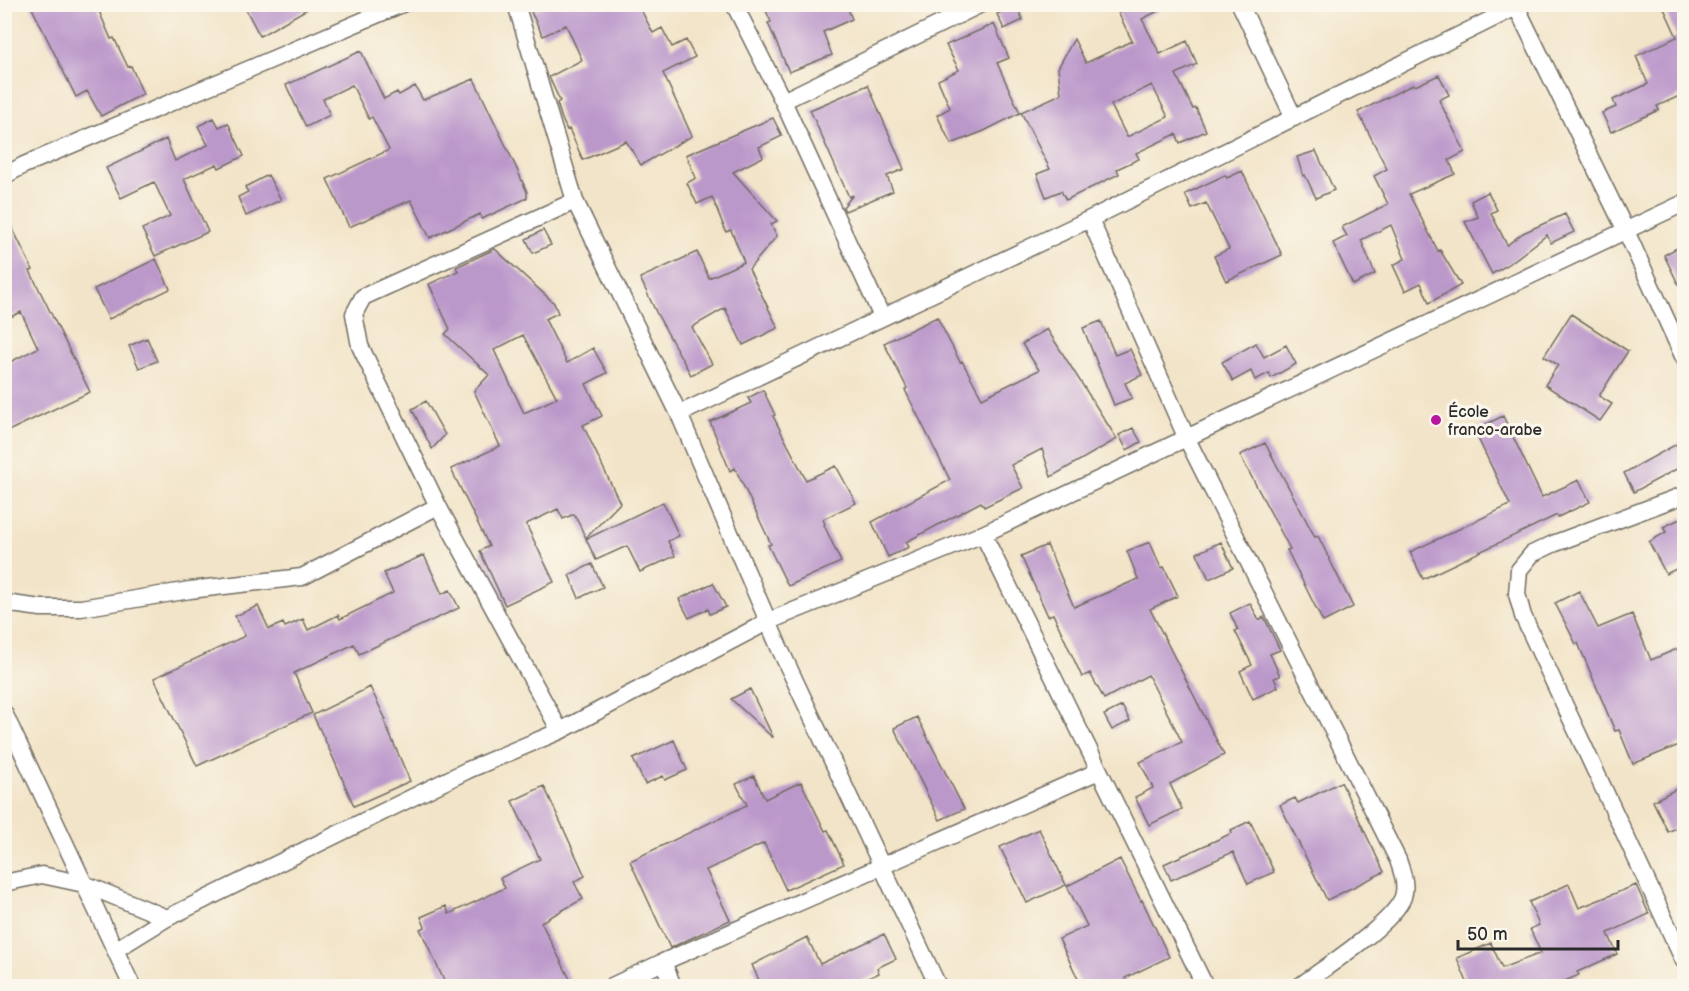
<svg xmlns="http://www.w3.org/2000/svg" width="1689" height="991" viewBox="0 0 1689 991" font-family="'Balsamiq Sans',sans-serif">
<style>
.building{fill:#bb98ca;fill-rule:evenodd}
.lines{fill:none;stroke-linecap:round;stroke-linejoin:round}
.street-casing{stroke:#716c62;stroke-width:19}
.street{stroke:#fff;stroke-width:16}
.poi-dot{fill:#b5179e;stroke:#fbf7ec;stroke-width:2}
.labels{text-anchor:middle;stroke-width:6;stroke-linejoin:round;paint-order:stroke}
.poi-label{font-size:16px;fill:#2b2b2b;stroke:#fbf7ec;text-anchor:start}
</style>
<rect width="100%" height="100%" fill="#fbf7ec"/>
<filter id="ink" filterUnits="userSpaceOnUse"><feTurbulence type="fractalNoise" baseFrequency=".0167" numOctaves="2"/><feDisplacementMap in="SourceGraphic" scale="12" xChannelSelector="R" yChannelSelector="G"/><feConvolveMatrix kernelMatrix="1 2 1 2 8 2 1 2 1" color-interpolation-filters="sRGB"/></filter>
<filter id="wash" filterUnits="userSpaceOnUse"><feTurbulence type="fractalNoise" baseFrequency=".008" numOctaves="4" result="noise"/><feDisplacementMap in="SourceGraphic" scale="24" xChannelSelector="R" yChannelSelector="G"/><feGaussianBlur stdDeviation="1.35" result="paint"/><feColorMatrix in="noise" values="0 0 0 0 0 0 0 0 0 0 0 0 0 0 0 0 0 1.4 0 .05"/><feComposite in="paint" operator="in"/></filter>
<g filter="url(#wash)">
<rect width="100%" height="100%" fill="#f2e4c8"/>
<g id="blocks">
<path class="building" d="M30,4H96L111,39L114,38L128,67L131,66L143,94L101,116L87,91L76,97Z
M243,4H316L260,36Z
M546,4H638L653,33L662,28L672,47L686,40L695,57L663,73L692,136L641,165L626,141L583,160L569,129L567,130L562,119L557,103L560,101L549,77L582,60L566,25L543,36L531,12Z
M763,4H846L852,19L823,32L832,55L789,72L768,23L771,22Z
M1114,4H1172L1142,19L1160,54L1187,41L1197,64L1176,74L1193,109L1196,108L1206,131L1180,143L1176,134L1136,153L1139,159L1117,169L1119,174L1066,200L1061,191L1046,197L1037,174L1050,169L1021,112L1061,94L1058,68L1074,39L1086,63L1132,41ZM1152,85L1168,117L1127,137L1111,105Z
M1662,4H1684V94L1657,106L1659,110L1611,132L1602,113L1616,107L1613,100L1648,84L1636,56L1677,37Z
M1016,5L1023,20L1004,29L997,14Z
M994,24L1009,58L997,63L1020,113L984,131L951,144L937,115L950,108L938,80L959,70L946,45Z
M361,51L384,99L397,92L399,95L415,86L423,100L474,79L515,165L527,192V198L482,219L480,214L430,238L411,200L349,227L327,179L389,150L372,117L369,119L352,85L323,99L330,115L306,127L286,85Z
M1439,75L1449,95L1439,100L1465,152L1449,160L1455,174L1409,194L1438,251L1440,250L1461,285L1429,303L1421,283L1405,291L1393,265L1405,259L1391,225L1361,240L1375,274L1353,285L1333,243L1347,236L1342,227L1388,204L1374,176L1387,169L1358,112L1414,84L1415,86Z
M868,85L904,169L887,176L893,191L845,211L843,207L853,195L849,197L810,110Z
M214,118L219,127L228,123L244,156L219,168L217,164L184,179L208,232L155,256L142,229L170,216L154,182L121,198L106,168L166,139L175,161L208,145L198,126Z
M773,118L782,136L759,147L763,157L733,172L777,221L771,224L777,236L749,269L778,328L743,345L725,308L692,327L712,364L691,375L657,314L640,278L697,252L709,278L744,262L731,230L726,232L712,197L697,204L687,183L696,178L686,155Z
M1316,151L1334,190L1316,198L1305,175L1303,176L1297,157Z
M1242,171L1282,255L1226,281L1214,256L1229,249L1206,203L1192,209L1185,194L1225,175L1227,178Z
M268,175L281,200L246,216L238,197L248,192L245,187Z
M1488,192L1497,210L1491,213L1507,245L1523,233L1565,214L1574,232L1551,243L1547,235L1509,264L1492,274L1465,222L1478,217L1471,201Z
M4,211L33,270L30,271L90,392L4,433V365L38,348L21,312L4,320Z
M543,230L551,245L533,253L526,239Z
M1684,244V296L1664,255Z
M495,249L554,303L558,313L545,319L567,363L593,348L607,373L586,384L602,416L583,425L620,503L586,538L574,514L563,519L558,509L526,524L554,582L505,605L480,551L489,546L451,469L500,446L474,391L489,375L445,334L450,329L429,284L458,271L456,267ZM523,335L557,398L524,413L494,350Z
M156,259L170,289L109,319L94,289Z
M1571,314L1628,351L1599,396L1612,404L1600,421L1545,385L1558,365L1544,356Z
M937,317L960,362L962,361L982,398L1039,370L1022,344L1047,329L1117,439L1051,477L1042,449L1011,465L1023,488L984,507L981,502L906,542L909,547L888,557L872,522L950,480L905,390L907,388L884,343Z
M1101,321L1115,355L1130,349L1142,375L1125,383L1132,398L1114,405L1083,328Z
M147,338L157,361L139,368L129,346Z
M1256,343L1264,357L1286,345L1296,364L1271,378L1269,373L1255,380L1251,371L1233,381L1222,362Z
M763,390L775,415L773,416L806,480L836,466L856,503L823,519L825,524L824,525L841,562L788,586L768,545L771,544L735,468L730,471L710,422L751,403L748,398Z
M426,401L445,435L432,449L412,409Z
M1503,416L1542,497L1579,480L1590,502L1558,517L1557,515L1423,579L1410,552L1510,505L1474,430Z
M1133,428L1141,442L1127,450L1119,435Z
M1684,440V465L1634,492L1624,473Z
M1265,443L1315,537L1318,536L1353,607L1323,622L1287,550L1290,549L1240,455Z
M663,502L679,536L668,541L675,556L640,572L627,546L596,560L586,539Z
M1684,517V571L1682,566L1666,574L1649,542L1666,532L1663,527Z
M1150,542L1161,568L1164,567L1178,596L1150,609L1224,755L1170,784L1182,809L1149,825L1135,797L1153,788L1140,762L1182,742L1148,675L1104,699L1090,673L1082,677L1053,614L1048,616L1021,556L1047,545L1074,607L1138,579L1127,551Z
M1221,542L1233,568L1209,579L1197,553Z
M424,555L442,594L450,590L459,608L359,654L354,644L294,673L312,713L197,766L154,678L245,636L235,616L258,606L269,629L283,623L285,627L303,619L308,630L338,615L340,619L393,593L384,573Z
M592,564L603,587L579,598L569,575Z
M713,583L726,607L710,614L708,609L689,618L679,599Z
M1579,591L1598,628L1632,614L1651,660L1684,646V743L1633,764L1619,730L1615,731L1578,643L1576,644L1555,603Z
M1250,603L1259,620L1264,617L1280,650L1270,654L1280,676L1274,678L1278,687L1253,699L1240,671L1252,665L1235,631L1238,630L1230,613Z
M370,687L386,720L384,721L410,781L354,806L331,753L313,715Z
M750,689L773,737H772L731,699Z
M1122,706L1130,721L1112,730L1104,715Z
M917,717L964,809L940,820L894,728Z
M674,740L687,770L665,780L663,776L645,784L633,759Z
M754,776L765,799L801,782L825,831L828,830L844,864L786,890L764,843L706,870L730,920L670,948L630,861L747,805L736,784Z
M1341,782L1384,872L1327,900L1280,805L1295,798L1298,803Z
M1684,785V824L1668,832L1653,801Z
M544,786L585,876L574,882L583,899L541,922L574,987H447L420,929L425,927L421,917L446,906L449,914L505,888L500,878L540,859L512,801Z
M1250,821L1274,872L1248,884L1233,852L1171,880L1164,864L1232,833L1231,830Z
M1039,829L1066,885L1027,903L1000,847Z
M1120,859L1141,901L1142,900L1169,957L1125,978L1129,987H1082L1059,939L1087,926L1067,886Z
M1569,884L1579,908L1636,885L1649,914L1608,933L1617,954L1577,972L1579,975L1551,987H1469L1457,958L1491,943L1502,968L1541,953L1530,929L1539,925L1529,902Z
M884,934L896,959L877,968L879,973L862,981L865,987H762L752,965L807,937L820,964Z"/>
</g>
</g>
<g filter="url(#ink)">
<use href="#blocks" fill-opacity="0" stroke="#716c62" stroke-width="1.5"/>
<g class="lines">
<defs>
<path id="street" d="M516,4L575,201L679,414L779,647L938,986
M734,4L783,101L882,317
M1240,4L1294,118
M1515,4L1626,231L1684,358
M783,101L981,4
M4,176L24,165L402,4
M1090,219L1187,439L1398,860C1402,872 1407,884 1403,897C1393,924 1324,968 1300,986
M679,414L1090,219L1516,7
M1684,495L1553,544L1532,554L1519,570L1517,594L1523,616L1684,961
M983,534L1205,986
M4,603L41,608H81L190,590L302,577L438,506
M4,713L132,986
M560,731L438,506L360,346L354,314L363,297L575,201
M4,883L42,875L84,884L167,918L468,770L560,731L769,621L983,534L1684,203
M115,950L167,918
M663,962L673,986
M612,986L663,962L1099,771"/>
</defs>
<use href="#street" class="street-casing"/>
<use href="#street" class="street"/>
</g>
</g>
<circle class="poi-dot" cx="1436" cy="420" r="6"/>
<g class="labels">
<g class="poi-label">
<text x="1448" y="417">École<tspan x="1448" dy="18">franco-arabe</tspan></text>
</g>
</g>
<rect width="1689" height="991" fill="none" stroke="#fbf7ec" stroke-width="24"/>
<path d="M1458 940v9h160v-9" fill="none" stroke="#2b2b2b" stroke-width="3"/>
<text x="1467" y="940" font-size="18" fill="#2b2b2b" stroke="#fbf7ec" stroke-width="4.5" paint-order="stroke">50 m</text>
</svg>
